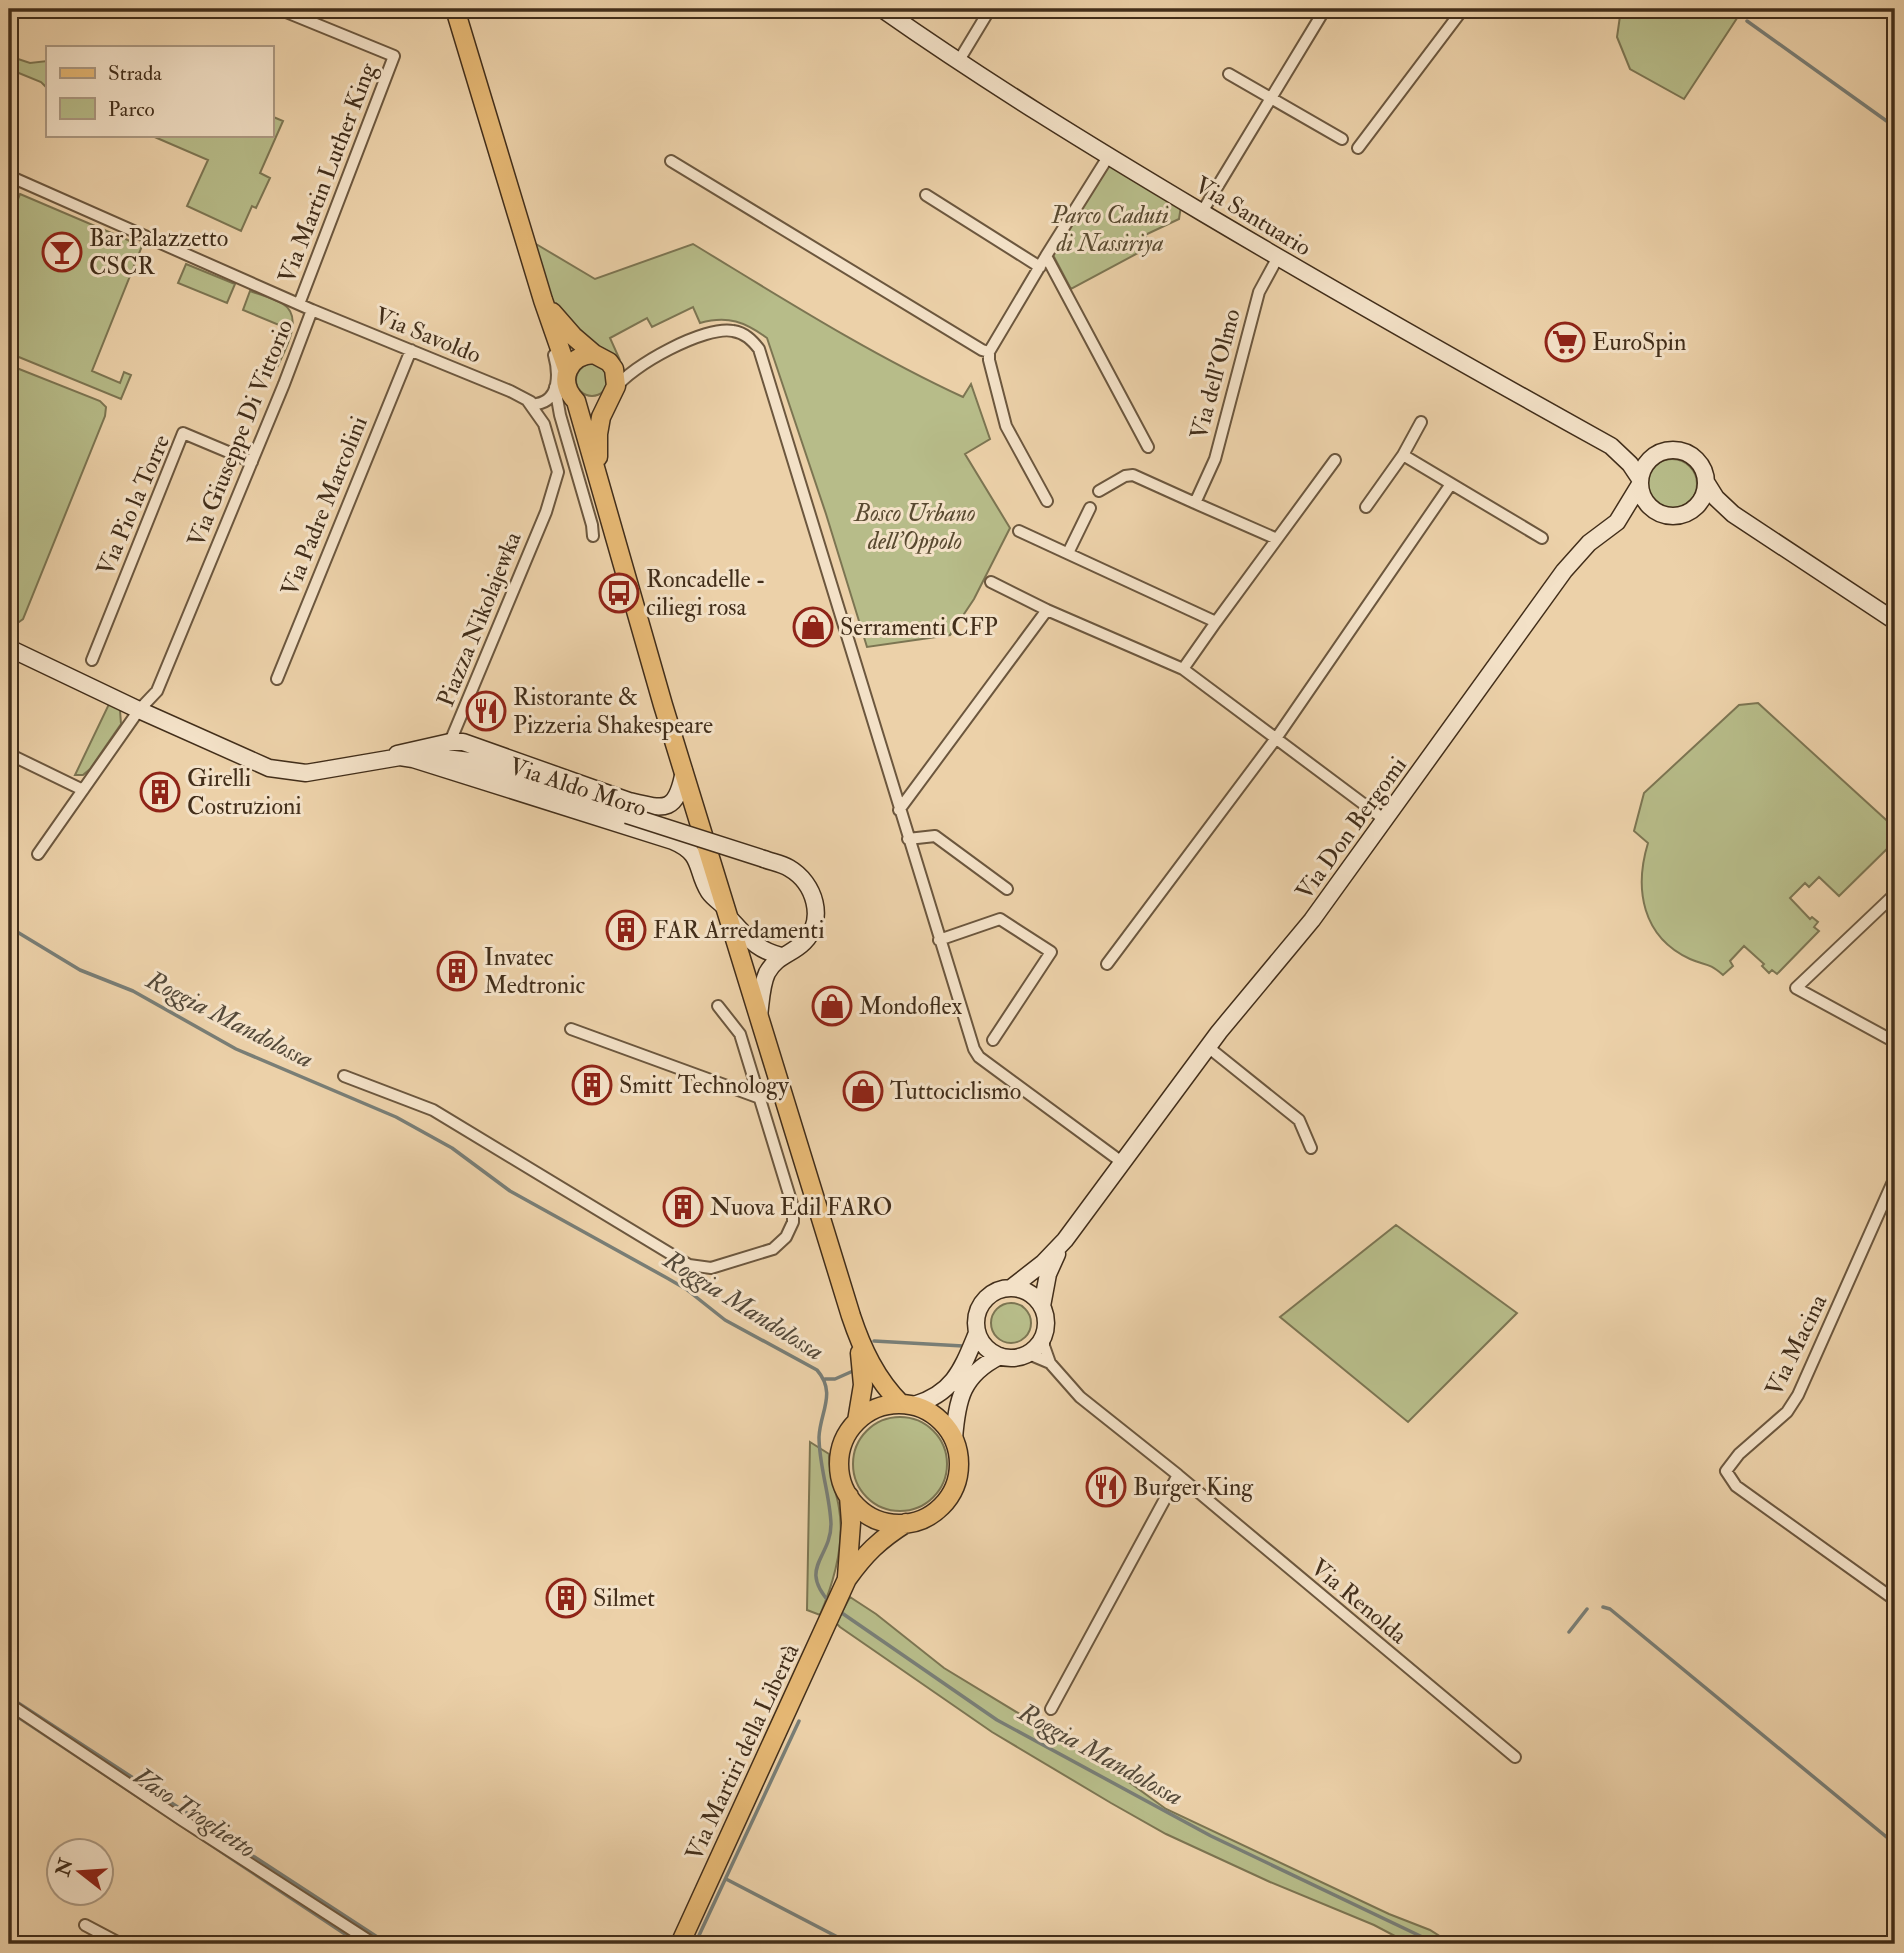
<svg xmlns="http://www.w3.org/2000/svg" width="1904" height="1953" viewBox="0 0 1904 1953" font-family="'IM FELL Double Pica',serif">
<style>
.green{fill:#b7bc89;stroke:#7c7552;stroke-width:2}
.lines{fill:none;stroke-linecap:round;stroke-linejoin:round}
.stream{stroke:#797e76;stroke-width:3.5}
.street-casing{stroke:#6c573e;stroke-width:14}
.secondary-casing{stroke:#422e1a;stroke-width:19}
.primary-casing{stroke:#422e1a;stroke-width:21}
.street{stroke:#f3e1c7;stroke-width:10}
.secondary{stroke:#f3e1c7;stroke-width:16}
.primary{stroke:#e6b874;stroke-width:18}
.secondary-bridge-casing{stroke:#422e1a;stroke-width:19;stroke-linecap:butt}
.secondary-bridge{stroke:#f3e1c7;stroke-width:16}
.labels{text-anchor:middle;stroke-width:6;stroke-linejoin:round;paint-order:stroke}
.street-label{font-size:24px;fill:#422e1a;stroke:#f3e1c7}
.park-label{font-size:24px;font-style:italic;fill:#594a30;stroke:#f3e1c7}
.poi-label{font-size:24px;fill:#422e1a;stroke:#f3e1c7;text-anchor:start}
.water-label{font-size:26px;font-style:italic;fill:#544939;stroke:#f3e1c7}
</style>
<rect width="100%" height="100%" fill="#ecd1a9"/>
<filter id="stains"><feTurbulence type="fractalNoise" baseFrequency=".00286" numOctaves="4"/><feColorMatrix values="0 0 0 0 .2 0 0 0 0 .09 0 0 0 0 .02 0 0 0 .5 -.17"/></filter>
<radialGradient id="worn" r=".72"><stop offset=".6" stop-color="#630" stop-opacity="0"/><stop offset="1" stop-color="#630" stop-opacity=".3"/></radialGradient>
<path class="green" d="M1621,9H1743L1684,99L1630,69L1617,37Z
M9,56L30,63L47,61V88L41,82L9,69Z
M271,116L283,121L260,173L270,178L256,208L252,206L241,231L187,206L208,160L150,135H271Z
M1109,164L1181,206L1179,219L1145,235L1151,246L1071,289L1052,253Z
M20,194L142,246L92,371L120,383L124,372L131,375L121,399L9,353V221Z
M536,244L595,279L693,244C782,298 868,353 963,397L971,384L990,439L965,454L1010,528L974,599L950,635L867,647L826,514L767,338C745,322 728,315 700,323L693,307L652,327L647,318L610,338L619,358C599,346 575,334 560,315C545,298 541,268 534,247Z
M186,264L235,284L227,303L178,283Z
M250,291C261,295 273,298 283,304C306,318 282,355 275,372L267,369L284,327L243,310Z
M576 380a16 16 0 1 1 32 0a16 16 0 1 1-32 0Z
M9,365L100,401L106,407L105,416L23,619L19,622L9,619Z
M1647 484a25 25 0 1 1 50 0a25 25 0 1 1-50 0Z
M110,702L120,710L121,724L90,769L83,775H75Z
M1758,703L1895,828V841L1839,896L1819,877L1809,887L1805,883L1790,898L1810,919L1812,917L1818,922L1814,927L1819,931L1777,974L1772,970L1769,973L1762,966L1764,964L1744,946L1730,961L1733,966L1723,975C1708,962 1706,966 1690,959C1642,937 1634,889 1648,843L1634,831L1644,793L1739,705Z
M1396,1225L1517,1313L1408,1422L1280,1317Z
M991 1323a20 20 0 1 1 40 0a20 20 0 1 1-40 0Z
M853 1464a47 47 0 1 1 94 0a47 47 0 1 1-94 0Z
M810,1442L829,1454C828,1474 836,1489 839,1508C845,1543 834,1582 820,1615L807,1610Z
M850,1597L876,1614L944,1668L1115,1772L1166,1809L1389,1914L1430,1930L1452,1944H1410L1374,1925L1270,1882L1166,1834L1111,1803L992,1732L840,1627L836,1623Z"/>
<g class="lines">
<path class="stream" d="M1732,9L1738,13
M1747,21L1895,127
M9,927L80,970L133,991L236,1049L396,1117L452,1148L510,1191L667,1278L686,1289L725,1320L817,1370C837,1393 820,1412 819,1437C819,1466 830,1495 831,1524C831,1559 797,1567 831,1604
M874,1341L963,1346
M825,1379H835L853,1371
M1603,1607L1610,1609L1895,1844
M839,1611L997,1720L1211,1836L1437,1944
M1569,1632L1587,1609
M9,1697L388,1944
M9,1711L360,1944
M726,1879L851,1944
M695,1944L799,1721"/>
<defs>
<path id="street" d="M279,9L394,56L299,304
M958,62L990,9
M1229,74L1342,139
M1358,148L1463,9
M671,161L982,350L989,352L1046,256L1148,447
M9,176L312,310L284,384L157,691L139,710L38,854
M926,195L1040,267
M1202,212L1325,9
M1046,256L1108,157
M312,310L510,391L531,402
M989,352V360L1006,426L1047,501
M555,387L560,415L592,525L593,536
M615,389C630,366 706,325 733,331C745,333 752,340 759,349L974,1049L979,1057L1123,1163
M537,404C560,400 559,373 554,355
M1403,455L1421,422
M1099,491L1125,476L1133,475L1195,503L1215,459L1259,292L1278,257
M1195,503L1277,539
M1366,507L1403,455L1542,538
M1019,531L1216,622L1183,669
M1068,553L1090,508
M991,582L1047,610L1183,669L1385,820
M1216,622L1335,460
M92,660L183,433L252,462
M277,679L411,350
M450,742L546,512L558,472L544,424L527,400
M9,760L11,755L83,790
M899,810L1047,610
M908,839L935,836L1007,889
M1895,894L1796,988L1895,1042
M939,940L1000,919L1051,952L993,1040
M1107,964L1277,737L1451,484
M571,1029L760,1098
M1208,1047L1299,1120L1311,1148
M344,1076L433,1110L689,1265L711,1268L773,1249L786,1237L793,1222V1207L740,1034L718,1006
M1895,1177L1798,1395L1787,1412L1739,1454L1726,1471L1736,1486L1895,1600
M1044,1336V1346L1050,1363L1080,1397L1178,1475L1515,1757
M1024,1356L1031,1355L1050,1363
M9,1704L182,1820L374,1944
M1051,1709L1178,1475
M85,1925L121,1944"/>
<path id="secondary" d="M882,9C986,82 1094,148 1203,213C1338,293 1474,370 1611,446L1630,464L1640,479
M1640 483a33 33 0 1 1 66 0a33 33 0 1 1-66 0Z
M1706,482L1716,498L1733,514L1895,621
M9,648L139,710L269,768L306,773L400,757L413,759L673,841C704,854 695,870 709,892C713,898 721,903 726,908
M397,754L450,742H463L629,801C666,810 676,813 684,771
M429,756L470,761L627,815
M729,918C747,936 754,949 781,956
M759,1016C761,1002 761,986 767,973C777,955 791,955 804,942C826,920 815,883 789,868C782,864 772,862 764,859
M1011,1288L1043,1263L1065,1240L1219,1032L1312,920L1564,571L1589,543L1617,522L1639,486
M976 1323a35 35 0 1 1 70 0a35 35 0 1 1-70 0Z
M1042,1306L1048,1274L1057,1254
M914,1405C954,1393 962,1369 977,1333
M954,1439C957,1399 962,1375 1000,1356"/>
<path id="primary" d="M455,9L543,300L567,369
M552,312L573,336L594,354L609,362L614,369L616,386L601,417L598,434V457
M594,354C567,355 557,382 576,401L663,705L851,1316C862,1349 876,1379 901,1404
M839 1464a60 60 0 1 1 120 0a60 60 0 1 1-120 0Z
M857,1421L863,1385L860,1353
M847,1577L851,1523L849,1496
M680,1944L847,1579C865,1554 879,1540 906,1523"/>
</defs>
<use href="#street" class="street-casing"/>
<use href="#secondary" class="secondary-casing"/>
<use href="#primary" class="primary-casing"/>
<use href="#street" class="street"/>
<use href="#secondary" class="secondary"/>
<use href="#primary" class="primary"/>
<defs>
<path id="secondary-bridge" d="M627,815L764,859"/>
</defs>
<use href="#secondary-bridge" class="secondary-bridge-casing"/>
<use href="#secondary-bridge" class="secondary-bridge"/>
</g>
<defs>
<symbol id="bar-ring" viewBox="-11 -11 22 22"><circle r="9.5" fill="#f3e1c7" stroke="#8f2418" stroke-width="1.5"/><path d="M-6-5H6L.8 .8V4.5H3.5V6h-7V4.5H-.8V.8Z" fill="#8f2418"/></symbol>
<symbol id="supermarket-ring" viewBox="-11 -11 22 22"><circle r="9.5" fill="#f3e1c7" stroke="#8f2418" stroke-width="1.5"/><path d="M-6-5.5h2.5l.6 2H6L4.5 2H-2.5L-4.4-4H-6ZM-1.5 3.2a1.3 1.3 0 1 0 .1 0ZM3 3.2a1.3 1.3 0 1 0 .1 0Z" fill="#8f2418"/></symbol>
<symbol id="bus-ring" viewBox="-11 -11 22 22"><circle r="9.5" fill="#f3e1c7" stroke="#8f2418" stroke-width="1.5"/><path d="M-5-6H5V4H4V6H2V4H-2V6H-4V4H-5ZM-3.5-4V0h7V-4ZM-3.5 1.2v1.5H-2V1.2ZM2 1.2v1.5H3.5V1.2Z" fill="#8f2418"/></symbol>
<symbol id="shop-ring" viewBox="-11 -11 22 22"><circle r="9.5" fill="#f3e1c7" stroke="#8f2418" stroke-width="1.5"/><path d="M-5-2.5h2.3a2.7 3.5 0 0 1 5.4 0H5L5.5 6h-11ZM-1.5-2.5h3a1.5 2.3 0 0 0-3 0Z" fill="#8f2418"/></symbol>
<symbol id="restaurant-ring" viewBox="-11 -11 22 22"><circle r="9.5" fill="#f3e1c7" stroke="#8f2418" stroke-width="1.5"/><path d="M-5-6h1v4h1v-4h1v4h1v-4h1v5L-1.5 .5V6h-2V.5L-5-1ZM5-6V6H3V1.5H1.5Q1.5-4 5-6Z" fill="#8f2418"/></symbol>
<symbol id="building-ring" viewBox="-11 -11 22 22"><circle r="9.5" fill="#f3e1c7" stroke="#8f2418" stroke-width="1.5"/><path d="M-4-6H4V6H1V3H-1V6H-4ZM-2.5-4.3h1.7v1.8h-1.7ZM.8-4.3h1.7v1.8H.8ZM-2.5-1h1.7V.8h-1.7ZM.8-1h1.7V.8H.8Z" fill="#8f2418"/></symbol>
</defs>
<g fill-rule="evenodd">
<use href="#bar-ring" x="40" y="230" width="44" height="44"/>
<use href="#supermarket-ring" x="1543" y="320" width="44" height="44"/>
<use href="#bus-ring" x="597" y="571" width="44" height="44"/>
<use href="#shop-ring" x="791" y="605" width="44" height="44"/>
<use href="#restaurant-ring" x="464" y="689" width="44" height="44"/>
<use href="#building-ring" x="138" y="770" width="44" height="44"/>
<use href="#building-ring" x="604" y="908" width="44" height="44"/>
<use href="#building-ring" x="435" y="949" width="44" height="44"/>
<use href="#shop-ring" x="810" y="984" width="44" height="44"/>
<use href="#building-ring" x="570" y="1063" width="44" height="44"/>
<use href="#shop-ring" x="841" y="1069" width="44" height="44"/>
<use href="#building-ring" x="661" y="1185" width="44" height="44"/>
<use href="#restaurant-ring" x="1084" y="1465" width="44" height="44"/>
<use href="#building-ring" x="544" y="1576" width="44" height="44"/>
</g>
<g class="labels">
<g class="street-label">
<text transform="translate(327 173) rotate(-69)" y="8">Via Martin Luther King</text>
<text transform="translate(1253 216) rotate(31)" y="8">Via Santuario</text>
<text transform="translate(428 335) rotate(22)" y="8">Via Savoldo</text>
<text transform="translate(1215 374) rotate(-75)" y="8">Via dell'Olmo</text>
<text transform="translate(240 433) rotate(-68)" y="8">Via Giuseppe Di Vittorio</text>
<text transform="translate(133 505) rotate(-67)" y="8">Via Pio la Torre</text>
<text transform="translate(324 506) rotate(-68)" y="8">Via Padre Marcolini</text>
<text transform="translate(479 619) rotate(-68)" y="8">Piazza Nikolajewka</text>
<text transform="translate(578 787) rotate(18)" y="8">Via Aldo Moro</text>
<text transform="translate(1351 828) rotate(-54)" y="8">Via Don Bergomi</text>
<text transform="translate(1796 1345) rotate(-64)" y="8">Via Macina</text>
<text transform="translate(1359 1601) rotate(40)" y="8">Via Renolda</text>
<text transform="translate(742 1752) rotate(-65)" y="8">Via Martiri della Libertà</text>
</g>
<g class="park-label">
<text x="1110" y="223">Parco Caduti<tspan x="1110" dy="28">di Nassiriya</tspan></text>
<text x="915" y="521">Bosco Urbano<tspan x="915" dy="28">dell'Oppolo</tspan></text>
</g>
<g class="poi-label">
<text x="89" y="246">Bar Palazzetto<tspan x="89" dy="28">CSCR</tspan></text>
<text x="1592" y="350">EuroSpin</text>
<text x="646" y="587">Roncadelle -<tspan x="646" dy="28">ciliegi rosa</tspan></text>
<text x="840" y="635">Serramenti CFP</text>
<text x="513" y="705">Ristorante &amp;<tspan x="513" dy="28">Pizzeria Shakespeare</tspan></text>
<text x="187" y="786">Girelli<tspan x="187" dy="28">Costruzioni</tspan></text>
<text x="653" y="938">FAR Arredamenti</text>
<text x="484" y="965">Invatec<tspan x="484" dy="28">Medtronic</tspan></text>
<text x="859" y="1014">Mondoflex</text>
<text x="619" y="1093">Smitt Technology</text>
<text x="890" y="1099">Tuttociclismo</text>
<text x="710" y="1215">Nuova Edil FARO</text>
<text x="1133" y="1495">Burger King</text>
<text x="593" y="1606">Silmet</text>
</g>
<g class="water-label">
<text transform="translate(230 1019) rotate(27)" y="9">Roggia Mandolossa</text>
<text transform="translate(744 1305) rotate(32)" y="9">Roggia Mandolossa</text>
<text transform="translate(1101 1754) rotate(29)" y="9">Roggia Mandolossa</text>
<text transform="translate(195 1812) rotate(34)" y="9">Vaso Troglietto</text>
</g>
</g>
<rect width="1904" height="1953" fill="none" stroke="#ecd1a9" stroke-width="35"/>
<rect x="10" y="10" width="1883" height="1932" fill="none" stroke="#422e1a" stroke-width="3.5"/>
<rect x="18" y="18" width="1869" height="1918" fill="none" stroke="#422e1a" stroke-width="2"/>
<rect x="46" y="46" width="228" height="91" fill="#f3e1c7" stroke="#ac9982" stroke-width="2"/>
<rect x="60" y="68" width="35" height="10" fill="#e6b874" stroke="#ac9982" stroke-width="2"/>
<text x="108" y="80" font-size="21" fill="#422e1a">Strada</text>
<rect x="60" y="98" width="35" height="21" fill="#b7bc89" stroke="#ac9982" stroke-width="2"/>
<text x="108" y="116" font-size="21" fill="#422e1a">Parco</text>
<g transform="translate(80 1872) rotate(287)"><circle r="33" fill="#f3e1c7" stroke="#ac9982" stroke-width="2"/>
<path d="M0-5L12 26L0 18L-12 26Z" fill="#8f2418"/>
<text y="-10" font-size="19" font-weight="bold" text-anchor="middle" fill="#422e1a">N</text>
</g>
<rect width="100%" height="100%" filter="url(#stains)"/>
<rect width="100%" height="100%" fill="url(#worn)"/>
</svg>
